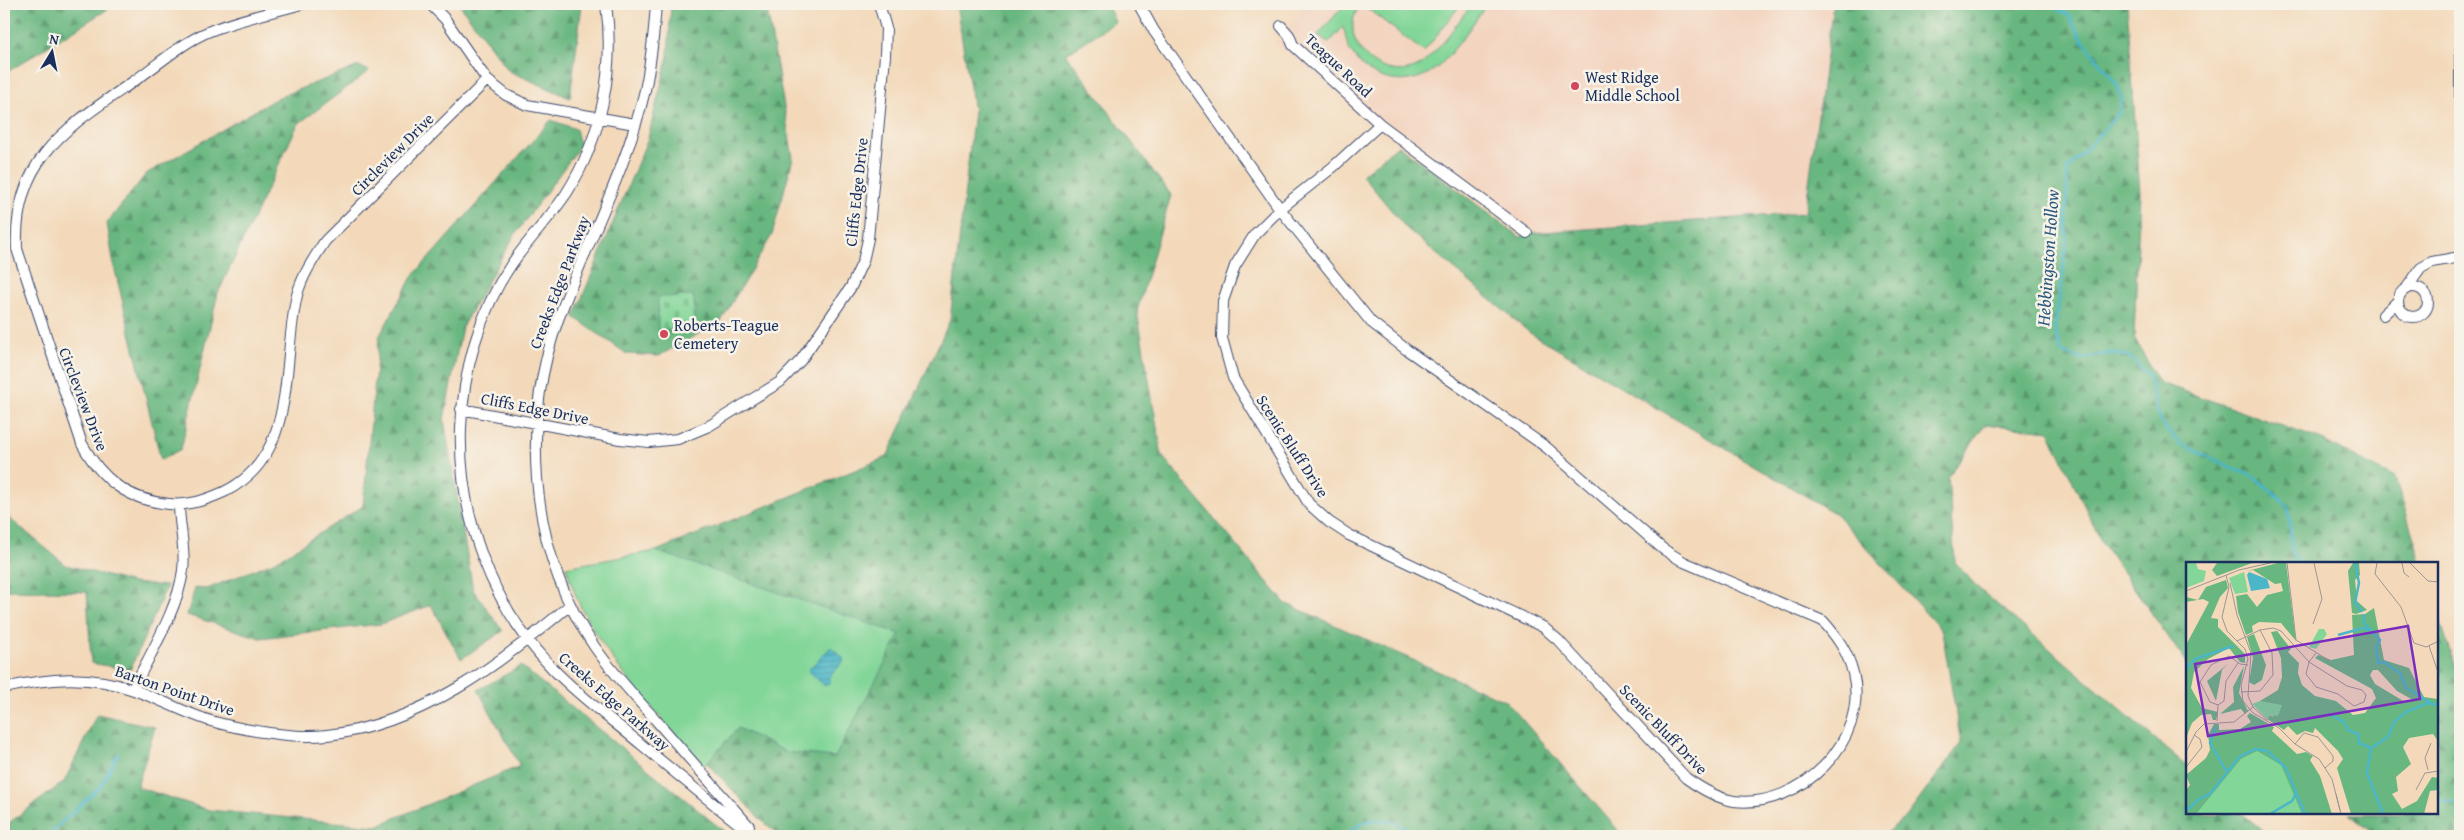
<svg xmlns="http://www.w3.org/2000/svg" width="2464" height="840" viewBox="0 0 2464 840" font-family="'Gentium Book Plus',serif">
<style>
.built{fill:#f3d4bf}
.forest{fill:url(#forest-firs);stroke:#42736f}
.cemetery{fill:url(#cemetery-stones);stroke:#4e827b}
.park{fill:#82d698;stroke:#4e827b}
.water{fill:url(#water-rules);stroke:#327292}
.lines{fill:none;stroke-linecap:round;stroke-linejoin:round}
.stream{stroke:#4ab6c7;stroke-width:3}
.street-casing{stroke:#3b486c;stroke-width:12}
.street{stroke:#fff;stroke-width:10}
.poi-dot{fill:#d1495b;stroke:#f7f3e8;stroke-width:2}
.labels{text-anchor:middle;stroke-width:5;stroke-linejoin:round;paint-order:stroke}
.street-label{font-size:16px;fill:#1b2f5e;stroke:#f7f3e8}
.poi-label{font-size:16px;fill:#1b2f5e;stroke:#f7f3e8;text-anchor:start}
.water-label{font-size:18px;font-style:italic;fill:#29587e;stroke:#f7f3e8}
.inset-river{fill:none;stroke:#4ab6c7;stroke-width:2.5}
.inset-road{fill:none;stroke:#9d9595;stroke-width:1}
.view{fill:#7b2cbf;fill-opacity:0.15;stroke:#7b2cbf;stroke-width:2.5}
.inset-edge{fill:none;stroke:#1b2f5e;stroke-width:2.5}
</style>
<defs>
<pattern id="forest-firs" width="22" height="20" patternUnits="userSpaceOnUse" patternTransform="scale(1.25)"><rect width="22" height="20" fill="#69b780"/><path d="M5 1l3.5 6h-7zM16 11l3.5 6h-7z" fill="#56956c"/></pattern>
<pattern id="cemetery-stones" width="16" height="16" patternUnits="userSpaceOnUse" patternTransform="scale(1.25)"><rect width="16" height="16" fill="#82d698"/><path d="M2 7V4a2 2 0 0 1 4 0v3zM10 15v-3a2 2 0 0 1 4 0v3z" fill="#70b885"/></pattern>
<pattern id="water-rules" width="6" height="5" patternUnits="userSpaceOnUse" patternTransform="scale(1.25)"><rect width="6" height="5" fill="#4ab6c7"/><path d="M0 2.5h6" fill="none" stroke="#3d94a5"/></pattern>
</defs>
<rect width="100%" height="100%" fill="#f7f3e8"/>
<filter id="ink" filterUnits="userSpaceOnUse"><feTurbulence type="fractalNoise" baseFrequency=".02" numOctaves="2"/><feDisplacementMap in="SourceGraphic" scale="10" xChannelSelector="R" yChannelSelector="G"/><feConvolveMatrix kernelMatrix="1 2 1 2 8 2 1 2 1" color-interpolation-filters="sRGB"/></filter>
<filter id="wash" filterUnits="userSpaceOnUse"><feTurbulence type="fractalNoise" baseFrequency=".0096" numOctaves="4" result="noise"/><feDisplacementMap in="SourceGraphic" scale="20" xChannelSelector="R" yChannelSelector="G"/><feGaussianBlur stdDeviation="1.12" result="paint"/><feColorMatrix in="noise" values="0 0 0 0 0 0 0 0 0 0 0 0 0 0 0 0 0 1.4 0 .05"/><feComposite in="paint" operator="in"/></filter>
<g filter="url(#wash)">
<rect width="100%" height="100%" fill="#f3d9ba"/>
<path class="built" d="M1306,4H1833L1805,213L1531,233L1382,130L1274,43Z"/>
<path class="forest" d="M4,4H116L4,74Z
M459,4H582L570,98L509,71Z
M671,4H766L793,158L772,235L721,321L659,356L627,354L574,317L648,138L668,56Z
M956,4H1107L1115,22L1066,54L1171,195L1137,311L1162,456L1285,603L1507,702L1623,836H781L761,820L707,763L738,728L786,752L656,551L887,457L950,320L974,111Z
M1833,4H2127L2140,193L2134,337L2158,382L2322,440L2395,478L2422,564H2188V665L2101,541L2049,431L1986,424L1948,477L1955,562L1978,588L2188,767V814H2243L2269,836H1882L1907,816L1961,743L1942,631L1836,514L1530,333L1406,228L1362,175L1398,145L1520,237L1531,233L1805,213Z
M359,66L369,71L298,124L218,293L181,449L161,460L114,266L107,223L146,174L279,97Z
M551,120L576,129L580,146L514,236L462,327L444,420L473,590L503,631L461,659L431,605L381,624L260,638L187,615L195,588L207,589L276,561L363,506L379,337L412,277Z
M4,514L66,565L133,583L167,586L130,670L91,663L87,592L4,590Z
M2438,613L2460,684V836H2377L2349,814H2438Z
M521,666L730,836H9L10,822L64,782L97,714L155,727L137,787L209,810L376,826L520,766L478,690Z"/>
<path class="cemetery" d="M694,296V327L658,330V297Z"/>
<path class="park" d="M1345,4H1361C1334,39 1379,84 1417,67C1433,59 1460,19 1472,4H1487C1473,23 1459,45 1443,62C1415,91 1372,85 1351,52C1346,46 1346,34 1343,27L1329,43L1318,35Z
M1372,4H1461L1424,52L1368,9Z
M656,551L900,634L835,757L786,752L738,728L704,766C661,718 615,671 584,613C576,599 571,582 566,567Z"/>
<path class="water" d="M831,647L845,660L828,678L831,681L825,686L808,670Z"/>
<g class="lines">
<path class="stream" d="M2048,4L2069,16L2084,42L2116,83L2122,99L2119,113L2067,170L2066,249L2055,329L2061,352L2081,359L2110,353L2128,356L2148,375L2160,422L2180,444L2256,478L2288,506L2293,556L2299,564
M2438,801L2460,805
M47,836L101,786L118,754
M1344,836C1351,832 1360,823 1368,821C1385,817 1405,825 1417,836"/>
</g>
</g>
<g filter="url(#ink)">
<g class="lines">
<defs>
<path id="street" d="M301,4C271,13 239,19 210,31C183,42 160,63 137,79C70,126 13,156 17,249L82,444C102,480 128,500 169,504C189,506 206,500 224,492C299,456 281,364 297,295C302,276 314,258 325,241L487,80
M430,4L445,19L487,80L506,95L527,105L635,124
M606,4C615,69 602,138 566,194C549,219 528,240 511,265C479,312 463,372 461,428C458,515 491,605 552,668C579,696 612,720 642,745C679,776 716,806 754,836
M656,4C654,33 651,62 645,90C628,164 592,233 564,304C520,413 526,546 594,646C612,672 634,696 655,719C686,755 718,791 749,826
M1139,4L1154,31L1280,209L1333,167L1380,124
M1281,26L1289,35L1293,45L1380,124L1527,233
M2460,53V99
M1280,209L1371,322L1407,350L1546,447L1663,549L1684,562L1823,621C1837,637 1848,652 1853,673C1870,741 1800,809 1734,801C1716,798 1700,788 1686,778L1558,640L1543,627L1349,535L1329,522L1309,504L1233,378L1222,338L1223,301L1235,266L1255,234Z
M2398 302a15 15 0 1 1 30 0a15 15 0 1 1-30 0Z
M2406,289L2421,268L2432,262L2460,257
M2383,315L2398,301
M461,409L620,439L649,442L678,439L709,426L780,382L801,360L851,287L863,261L868,239L885,56L886,28L879,4
M4,688C48,678 90,674 134,690C160,699 185,713 211,721C242,730 296,739 327,735C420,725 501,663 570,605
M133,689C150,654 179,607 183,570C186,551 179,525 179,505"/>
</defs>
<use href="#street" class="street-casing"/>
<use href="#street" class="street"/>
</g>
</g>
<g class="poi-dot">
<circle cx="1575" cy="86" r="5"/>
<circle cx="664" cy="334" r="5"/>
</g>
<g class="labels">
<g class="street-label">
<text transform="translate(1339 65) rotate(43)" y="6">Teague Road</text>
<text transform="translate(392 154) rotate(-45)" y="6">Circleview Drive</text>
<text transform="translate(856 192) rotate(-84)" y="6">Cliffs Edge Drive</text>
<text transform="translate(559 282) rotate(-69)" y="6">Creeks Edge Parkway</text>
<text transform="translate(84 399) rotate(69)" y="6">Circleview Drive</text>
<text transform="translate(535 408) rotate(11)" y="6">Cliffs Edge Drive</text>
<text transform="translate(1293 446) rotate(57)" y="6">Scenic Bluff Drive</text>
<text transform="translate(175 690) rotate(19)" y="6">Barton Point Drive</text>
<text transform="translate(615 701) rotate(41)" y="6">Creeks Edge Parkway</text>
<text transform="translate(1664 729) rotate(46)" y="6">Scenic Bluff Drive</text>
</g>
<g class="poi-label">
<text x="1585" y="83">West Ridge<tspan x="1585" dy="18">Middle School</tspan></text>
<text x="674" y="331">Roberts-Teague<tspan x="674" dy="18">Cemetery</tspan></text>
</g>
<g class="water-label">
<text transform="translate(2048 258) rotate(-86)" y="6">Hebbingston Hollow</text>
</g>
</g>
<g transform="translate(2186 562)">
<rect width="252" height="252" fill="#f3d9ba"/>
<path d="M0,1H10L12,7L20,9L18,19L0,26ZM58,10L62,30L49,32L43,16Z" fill="#82d698"/>
<path d="M31,1H66L31,14L26,8ZM92,1H100L110,79L95,61L73,60L66,64L67,70L60,73L52,50L50,34L61,32L71,45L81,33L97,29L95,21L89,22L67,8L61,9ZM167,1H173L174,13L169,18L171,39L181,48L170,52L166,51L162,9ZM40,18L42,26L34,35L25,56L32,57V65L59,92V101L54,100L43,86L22,97L8,110L5,126L16,146L32,150L30,158H27L25,152L15,153L6,161L0,176V83L23,40L17,37L0,40V35L12,38L20,25ZM188,46L198,98L223,106L238,135L252,137V179L247,172L223,176L217,185L225,202L210,215L212,229L206,232L216,247L231,239L246,215L252,216V228L244,229L238,252H165L151,206L157,197L152,189L129,166L127,171L119,169L111,173L102,164L98,168L81,157L84,153L88,155L74,139L92,128L96,115L95,96L85,70L91,69L105,87L102,90L113,101L112,111L116,123L129,134L150,139L167,153L179,151L190,136L186,127L129,96L132,93L145,98L168,93L166,53L179,52ZM187,108H192L211,129L227,138L219,140L189,122L184,113ZM68,72L80,103L76,118L68,123L63,120L67,96L61,75ZM42,102L36,108L30,139L21,119ZM58,104L53,131L62,149L59,152L55,147L34,152L48,140L47,125ZM64,151L88,165L86,169L111,192L120,190L127,194L124,198L134,214L146,252H0V228L4,223L0,213L20,196L24,188L22,173L28,162H33V168L54,167L65,160L61,154Z" fill="#69b780" fill-rule="evenodd"/>
<path d="M133,67H138L141,72L130,87L123,85ZM74,139L96,143L92,154L84,153L81,157L66,142ZM71,189L95,203L116,252H10L55,197Z" fill="#82d698"/>
<path d="M63,10L81,17L84,26L65,29L61,13Z" fill="#4ab6c7"/>
<path class="inset-river" d="M169,1L173,21L169,41L176,50M178,52V61L194,78L190,85L192,101L198,100L214,111L220,126L245,141M152,73L177,66L183,68M0,107L9,97L47,84M137,154L143,152L158,160L162,168L172,172L173,181L185,186M30,165L24,181L39,207L43,208M0,249L13,237L24,232L53,195L69,187L81,189L100,206L119,252M84,252L106,239L111,229M197,252L181,211L185,186L202,175L208,160L220,150L241,141L253,143"/>
<path class="inset-road" d="M101,1L110,78L144,99M191,1L189,12L215,45L228,81L240,85L253,79M216,1L218,11L223,15M224,1L242,19L253,20M40,13L43,25L36,55L41,69L59,87L62,97L55,123L57,139L67,151L93,166L109,182L133,197L146,217L155,252M44,21L51,53L65,91L62,134L67,145L81,158M0,29L53,8L84,1M127,62L136,37L128,1M51,79L74,68L87,66L95,69L123,100L130,91M243,84L253,113M123,100L161,124L176,128L180,133L178,140L168,144L152,132L130,125L120,112ZM52,101L40,119L38,139L32,143L24,140L14,120L25,103L43,94L54,102L62,103M55,130L74,129L87,113L86,91L74,68M31,159L32,143M109,182L118,171L132,175L147,194V199L139,206M0,190L10,170L18,162L48,160L67,145M0,205L16,185L14,177L8,173M242,208L239,196L245,181M230,228L239,211L253,209M150,232L154,248"/>
<path class="view" d="M222,64L234,137L22,174L9,102Z"/>
<rect width="252" height="252" class="inset-edge"/>
</g>
<rect width="2464" height="840" fill="none" stroke="#f7f3e8" stroke-width="20"/>
<g transform="translate(52 52) rotate(10)" stroke="#f7f3e8" stroke-width="4" paint-order="stroke">
<path d="M0-4L9 19L0 12L-9 19Z" fill="#1b2f5e"/>
<text y="-8" font-size="14" font-weight="bold" text-anchor="middle" fill="#1b2f5e">N</text>
</g>
</svg>
